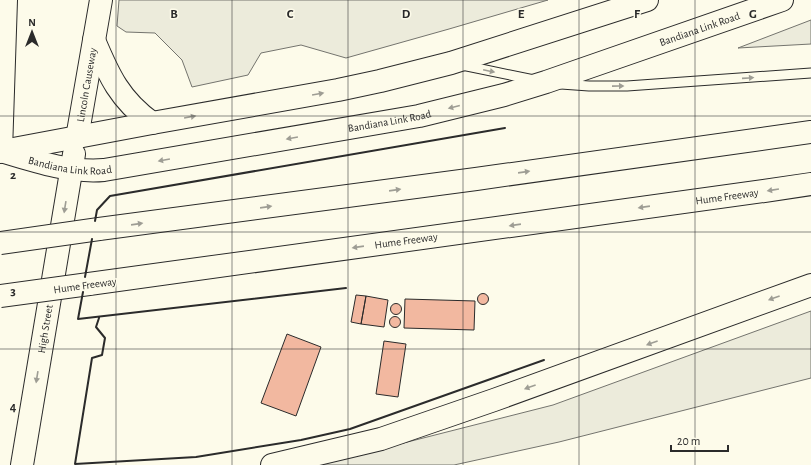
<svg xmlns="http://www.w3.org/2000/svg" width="811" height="465" viewBox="0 0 811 465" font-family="'Alegreya Sans',sans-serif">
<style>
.green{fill:#ecebdb;stroke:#74746e}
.building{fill:#f2b8a0;stroke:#2b2b2b}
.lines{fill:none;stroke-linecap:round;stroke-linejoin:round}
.service-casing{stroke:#2b2b2b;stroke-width:11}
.secondary-casing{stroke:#2b2b2b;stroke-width:24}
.primary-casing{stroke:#2b2b2b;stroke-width:24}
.motorway-casing{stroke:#2b2b2b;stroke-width:24}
.service{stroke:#fdfbea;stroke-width:9}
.secondary{stroke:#fdfbea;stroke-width:22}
.primary{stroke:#fdfbea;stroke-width:22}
.motorway{stroke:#fdfbea;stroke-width:22}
.motorway-bridge-casing{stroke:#2b2b2b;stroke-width:24;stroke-linecap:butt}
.motorway-bridge{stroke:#fdfbea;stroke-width:22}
.wall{stroke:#2b2b2b;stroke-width:2}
.oneway{fill:#9e9d94}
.grid{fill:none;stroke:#2b2b2b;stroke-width:1;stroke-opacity:0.55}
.labels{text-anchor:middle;stroke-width:3;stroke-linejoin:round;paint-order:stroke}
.street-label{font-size:11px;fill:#2b2b2b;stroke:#fdfbea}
.grid-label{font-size:13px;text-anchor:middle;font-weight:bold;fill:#2b2b2b;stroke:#fdfbea;stroke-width:3;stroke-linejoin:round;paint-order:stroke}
</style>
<rect width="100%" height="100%" fill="#fdfbea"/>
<path class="green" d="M119,0H548L449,29L346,58L301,45L261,53L248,75L192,87L182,60L155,33L126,32L117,26Z
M811,20V44L738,48Z
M811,311V378L559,442L454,465H317L553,405Z"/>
<path class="building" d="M477.5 299a5.5 5.5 0 1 1 11 0a5.5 5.5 0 1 1-11 0Z
M356,295L366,296L361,324L351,322Z
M366,296L388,300L384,327L361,324Z
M405,299L475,301L474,330L404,328Z
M390.5 309a5.5 5.5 0 1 1 11 0a5.5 5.5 0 1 1-11 0Z
M389.5 322a5.5 5.5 0 1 1 11 0a5.5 5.5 0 1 1-11 0Z
M287,334L321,347L296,416L261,403Z
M384,341L406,344L398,397L376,394Z"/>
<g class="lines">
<defs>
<path id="service" d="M462,65L534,80
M561,84L589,86H627L811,73"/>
<g id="secondary">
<path d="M94,40C109,76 120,100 152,123"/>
<path id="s1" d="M77,138L101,0"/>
<path d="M1,151L6,0"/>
</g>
<g id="primary">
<path d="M8,150L152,123L338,90L380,81L451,63L647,0"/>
<path id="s2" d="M1,151C34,161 69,173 104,170L419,116L504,95L546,82L782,0"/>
<path id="s3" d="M22,465L74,154"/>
</g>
<g id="motorway">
<path d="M0,96L3,89"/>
<path d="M0,152L1,151"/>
<path d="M99,229L476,179L811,132"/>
<path id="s4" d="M89,284L764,191L811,184"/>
<path d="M272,465L381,439L494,400L811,285"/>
</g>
</defs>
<use href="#service" class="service-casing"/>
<use href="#secondary" class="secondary-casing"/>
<use href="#primary" class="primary-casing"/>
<use href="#motorway" class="motorway-casing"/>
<use href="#service" class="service"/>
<use href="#secondary" class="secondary"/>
<use href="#primary" class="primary"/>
<use href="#motorway" class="motorway"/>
<defs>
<path id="motorway-bridge" d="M0,243L99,229
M0,296L89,284"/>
</defs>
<use href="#motorway-bridge" class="motorway-bridge-casing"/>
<use href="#motorway-bridge" class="motorway-bridge"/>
<path class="wall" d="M95,221L97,210L110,196L505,128
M85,277L92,239
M83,292L78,319L346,288
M99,318L96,327L105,338L102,355L92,358L75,464L196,457L301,440L350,429L544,360"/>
</g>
<defs><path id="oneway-solid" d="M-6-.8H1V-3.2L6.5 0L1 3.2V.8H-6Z"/></defs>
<g class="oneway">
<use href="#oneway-solid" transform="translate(489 71) rotate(12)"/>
<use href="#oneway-solid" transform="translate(748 78) rotate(-4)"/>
<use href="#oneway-solid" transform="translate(618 86) rotate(-1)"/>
<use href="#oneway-solid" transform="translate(318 94) rotate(-10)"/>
<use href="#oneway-solid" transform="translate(454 107) rotate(166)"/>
<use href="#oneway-solid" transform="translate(190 117) rotate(-10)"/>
<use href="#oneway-solid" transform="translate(292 138) rotate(170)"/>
<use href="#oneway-solid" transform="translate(164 160) rotate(170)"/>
<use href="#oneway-solid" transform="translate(524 172) rotate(-8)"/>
<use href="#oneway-solid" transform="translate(395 190) rotate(-8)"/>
<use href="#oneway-solid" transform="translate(773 190) rotate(171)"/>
<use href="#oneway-solid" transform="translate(65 207) rotate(99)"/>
<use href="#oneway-solid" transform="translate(266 207) rotate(-8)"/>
<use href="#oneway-solid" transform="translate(644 207) rotate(172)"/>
<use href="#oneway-solid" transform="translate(137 224) rotate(-8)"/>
<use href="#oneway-solid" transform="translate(515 225) rotate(172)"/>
<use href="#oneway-solid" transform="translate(358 247) rotate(172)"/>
<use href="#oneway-solid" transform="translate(774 298) rotate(160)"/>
<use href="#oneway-solid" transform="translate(652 343) rotate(160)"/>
<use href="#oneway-solid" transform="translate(37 377) rotate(99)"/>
<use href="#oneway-solid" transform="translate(530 387) rotate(160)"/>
</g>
<path class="grid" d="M116,0V465M232,0V465M348,0V465M463,0V465M579,0V465M695,0V465M0,116H811M0,232H811M0,349H811"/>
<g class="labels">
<g class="street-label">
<text dy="4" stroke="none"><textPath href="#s2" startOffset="719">Bandiana Link Road</textPath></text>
<text dy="4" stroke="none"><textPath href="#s1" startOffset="54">Lincoln Causeway</textPath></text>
<text dy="4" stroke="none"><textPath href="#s2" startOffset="395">Bandiana Link Road</textPath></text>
<text dy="4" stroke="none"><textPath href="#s2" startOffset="71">Bandiana Link Road</textPath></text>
<text dy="4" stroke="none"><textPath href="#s4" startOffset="644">Hume Freeway</textPath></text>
<text dy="4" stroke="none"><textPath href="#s4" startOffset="320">Hume Freeway</textPath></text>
<text transform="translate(85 285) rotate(-8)" y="4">Hume Freeway</text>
<text dy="4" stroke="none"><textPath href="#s3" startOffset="138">High Street</textPath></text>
</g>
</g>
<g class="grid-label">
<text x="174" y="18">B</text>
<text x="290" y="18">C</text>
<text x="406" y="18">D</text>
<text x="521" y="18">E</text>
<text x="637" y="18">F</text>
<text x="753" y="18">G</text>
<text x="13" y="179">2</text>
<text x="13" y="295">3</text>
<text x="13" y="411">4</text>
</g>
<g transform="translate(32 32)" stroke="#fdfbea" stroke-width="3" paint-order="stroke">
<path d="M0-3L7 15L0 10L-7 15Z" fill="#2b2b2b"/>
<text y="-6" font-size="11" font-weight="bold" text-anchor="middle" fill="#2b2b2b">N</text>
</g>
<path d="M671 445v6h57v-6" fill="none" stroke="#2b2b2b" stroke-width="2"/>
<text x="677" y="445" font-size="12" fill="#2b2b2b" stroke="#fdfbea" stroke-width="3" paint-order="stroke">20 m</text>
</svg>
